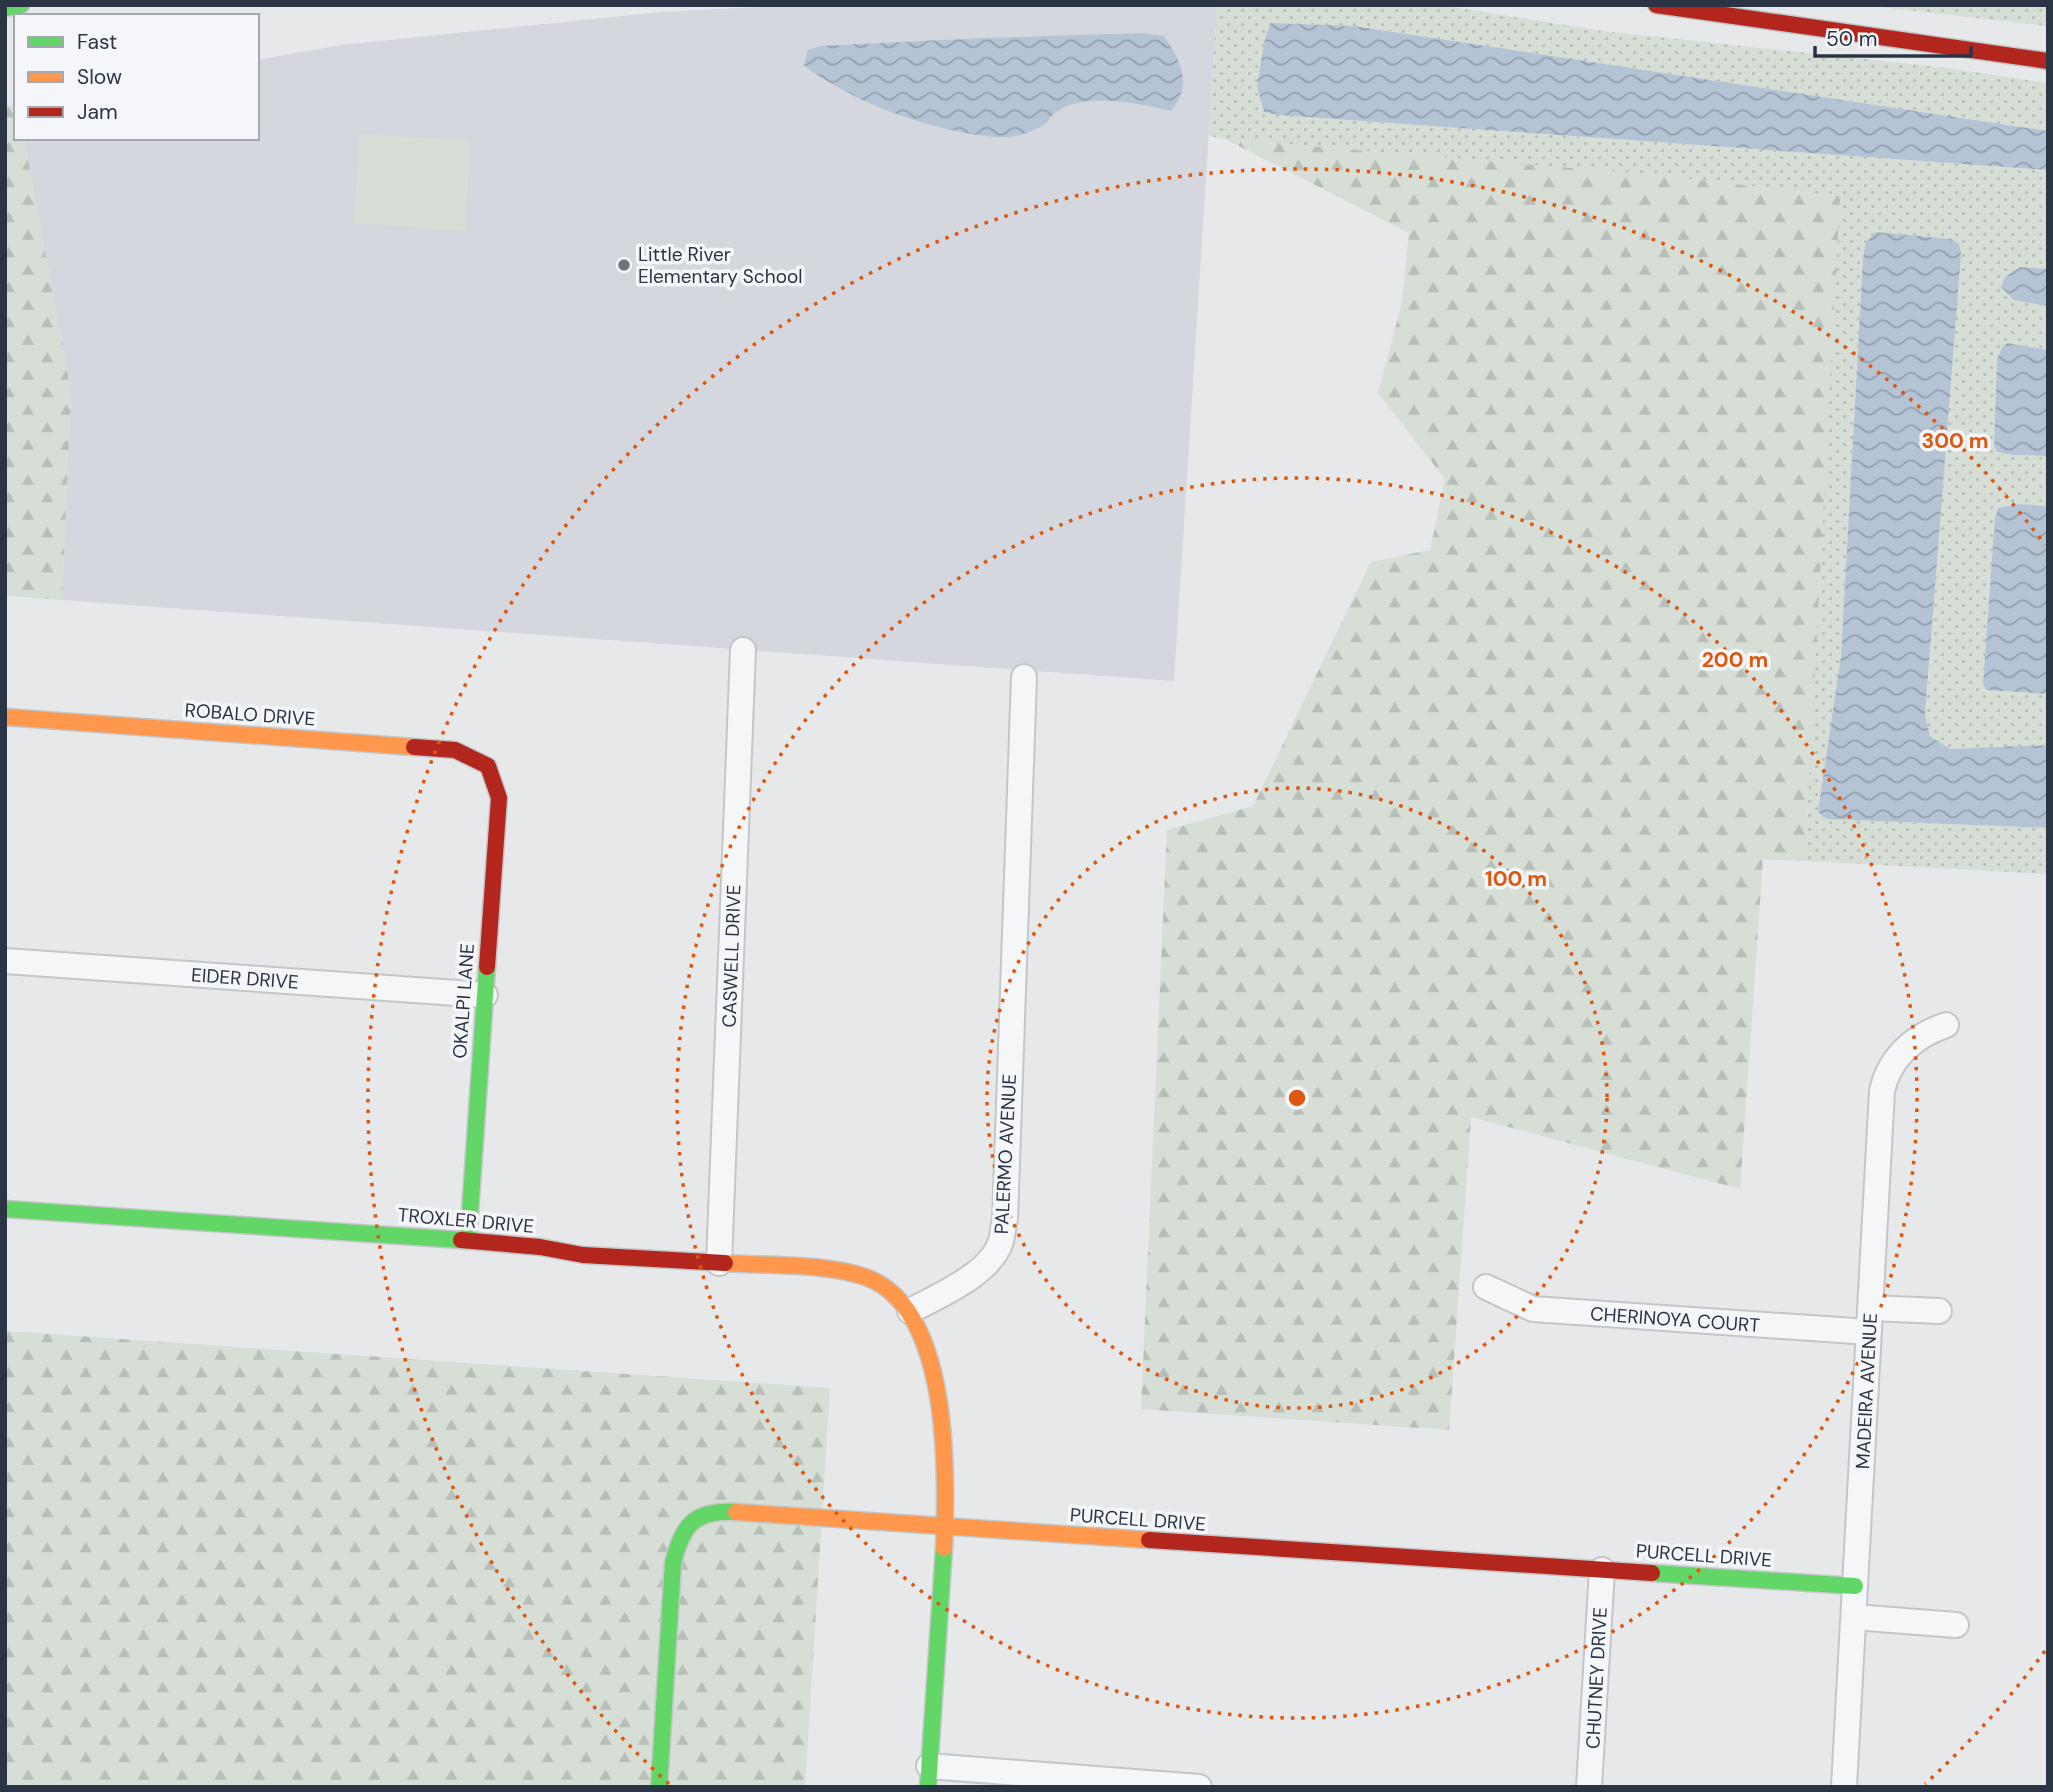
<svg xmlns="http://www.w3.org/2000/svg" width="2053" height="1792" viewBox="0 0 2053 1792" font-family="'DM Sans',sans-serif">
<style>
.built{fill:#d4d7dd}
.grass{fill:url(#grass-dots)}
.forest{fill:url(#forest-firs)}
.green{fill:#d6ded6}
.water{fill:url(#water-waves)}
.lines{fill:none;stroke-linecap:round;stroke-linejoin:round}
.street-casing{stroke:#c4c6c8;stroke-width:28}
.fast-casing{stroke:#c4c6c8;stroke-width:19}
.slow-casing{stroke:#c4c6c8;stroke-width:19}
.jam-casing{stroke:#c4c6c8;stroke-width:19}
.street{stroke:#f5f6f7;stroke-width:24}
.fast{stroke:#63d668;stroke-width:16}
.slow{stroke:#ff974d;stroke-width:16}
.jam{stroke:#b3261e;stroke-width:16}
.ring{fill:none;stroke:#df570f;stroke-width:3.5;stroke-dasharray:3.5 7}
.poi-dot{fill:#6c737f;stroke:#f4f6f9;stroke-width:2.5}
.labels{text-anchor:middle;stroke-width:7;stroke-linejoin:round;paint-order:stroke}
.poi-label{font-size:19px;fill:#2b3445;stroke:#f4f6f9;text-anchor:start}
.street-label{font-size:19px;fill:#2b3445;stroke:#f4f6f9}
.centre{fill:#df570f;stroke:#f4f6f9;stroke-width:3.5}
.ring-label{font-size:21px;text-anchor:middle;font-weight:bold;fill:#df570f;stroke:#f4f6f9;stroke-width:7;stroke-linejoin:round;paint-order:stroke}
</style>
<defs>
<pattern id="grass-dots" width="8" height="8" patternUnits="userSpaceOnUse" patternTransform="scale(1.75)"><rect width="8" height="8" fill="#d6ded6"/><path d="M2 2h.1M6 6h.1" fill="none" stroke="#b8bfb9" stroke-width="1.8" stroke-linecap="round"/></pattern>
<pattern id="forest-firs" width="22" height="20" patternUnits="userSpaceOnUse" patternTransform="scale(1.75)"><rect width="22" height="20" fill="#d6ded6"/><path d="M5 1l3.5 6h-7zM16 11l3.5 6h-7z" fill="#b8bfb9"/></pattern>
<pattern id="water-waves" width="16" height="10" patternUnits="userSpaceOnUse" patternTransform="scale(1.75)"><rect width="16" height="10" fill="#b4c4d5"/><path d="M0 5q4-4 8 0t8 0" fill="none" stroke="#93a0af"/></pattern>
</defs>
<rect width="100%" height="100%" fill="#e6e8ea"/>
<path class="built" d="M799,5H1217L1174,681L62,600L71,392L24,138H257V60L341,45L661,12Z"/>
<path class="grass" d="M1217,5H1440L1603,31L1948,68L2048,83V131L1354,26L1271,23L1265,38L1279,115L2048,170V269L2020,267L2014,300L2048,306V350L2008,343L1997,359L1994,445L2011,455L2048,456V506L2018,504L1998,508L1997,512L1986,690L2048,694V745L1950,749L1930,736L1925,715L1929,678L1951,239L1876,232L1863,258L1841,656L1818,812L1827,819L2048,828V874L1805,861L1839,196L1655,175L1225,139L1209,136Z
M1863,5H2048V26Z"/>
<path class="forest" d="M16,104V138H24L71,392L62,600L5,596V107Z
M1225,139L1655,175L1840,196L1805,861L1763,859L1740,1189L1471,1117L1449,1430L1141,1409L1167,830L1253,806L1371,562L1430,550L1445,479L1378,393L1402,302L1409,233Z
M5,1331L830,1388L805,1787H5Z"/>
<path class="green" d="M359,134L471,141L465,231L354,223Z"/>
<path class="water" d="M1271,23L1354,26L2048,131V170L1279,115L1264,112L1257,86L1265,38Z
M1141,33L1164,36C1181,62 1193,83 1171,111C1140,103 1084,92 1056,112C1051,115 1049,121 1045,124C1038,129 1023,135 1015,136C1002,139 985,136 972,134C912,124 854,101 804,66L808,50L820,46L983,38Z
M1876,232L1951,239L1959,244L1961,253L1925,715L1930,736L1950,749L2048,745V828L1827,819L1818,812L1841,656L1863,258L1866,243Z
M2020,267L2048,269V306L2014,300L2001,287L2005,277Z
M2008,343L2048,350V456L2012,455L1997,452L1994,445L1997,359L2003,346Z
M2018,504L2048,506V694L1986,690L1983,684L1995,519L1998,508Z"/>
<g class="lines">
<defs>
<path id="street" d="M5,961L485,995
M719,1263L743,650
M1486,1287L1533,1309L1869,1332
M1871,1308L1939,1311
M910,1311C938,1296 991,1274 1001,1241C1003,1234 1003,1226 1005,1219L1024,677
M1854,1617L1956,1625
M929,1766L1199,1787
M1589,1787L1602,1570
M1844,1787L1882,1091C1889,1058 1914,1036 1946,1025"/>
<path id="fast" d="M5,8L21,5
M5,1209L461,1240
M468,1241L487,967
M1652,1573L1855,1586
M659,1787L673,1563C683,1524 694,1510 736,1512
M928,1787L944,1548"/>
<path id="slow" d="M5,717L414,747
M725,1263C768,1266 829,1263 868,1278C951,1311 947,1474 944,1548
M736,1512L1149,1540"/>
<path id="jam" d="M1656,5L2048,61
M414,747L455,750L488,766L499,798L487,967
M461,1240L540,1247L583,1255L725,1263
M1149,1540L1652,1573"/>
</defs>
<use href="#street" class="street-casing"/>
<use href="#fast" class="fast-casing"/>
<use href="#slow" class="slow-casing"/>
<use href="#jam" class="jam-casing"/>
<use href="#street" class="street"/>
<use href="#fast" class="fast"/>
<use href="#slow" class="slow"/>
<use href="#jam" class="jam"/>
</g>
<g class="ring">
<circle cx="1297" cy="1098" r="310"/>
<circle cx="1297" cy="1098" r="620"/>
<path d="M2045 1651A930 930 0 0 1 1925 1784M669 1784A930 930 0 1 1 2045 545"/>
</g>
<circle class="poi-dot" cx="624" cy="265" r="7"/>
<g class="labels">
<g class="poi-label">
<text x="638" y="261">Little River<tspan x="638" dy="22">Elementary School</tspan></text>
</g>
<g class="street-label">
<text transform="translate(250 714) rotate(4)" y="7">ROBALO DRIVE</text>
<text transform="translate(731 956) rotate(-88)" y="7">CASWELL DRIVE</text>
<text transform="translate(245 978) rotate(4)" y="7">EIDER DRIVE</text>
<text transform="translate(463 1001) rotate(-86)" y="7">OKALPI LANE</text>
<text transform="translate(1005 1154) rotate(-87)" y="7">PALERMO AVENUE</text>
<text transform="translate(466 1220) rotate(5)" y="7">TROXLER DRIVE</text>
<text transform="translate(1675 1319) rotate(4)" y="7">CHERINOYA COURT</text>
<text transform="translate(1866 1391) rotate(-87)" y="7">MADEIRA AVENUE</text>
<text transform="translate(1138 1519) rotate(4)" y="7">PURCELL DRIVE</text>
<text transform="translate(1704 1555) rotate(4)" y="7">PURCELL DRIVE</text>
<text transform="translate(1596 1678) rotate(-87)" y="7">CHUTNEY DRIVE</text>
</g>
</g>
<circle cx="1297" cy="1098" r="10" class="centre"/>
<g class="ring-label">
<text x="1955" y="448">300 m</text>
<text x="1735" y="667">200 m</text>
<text x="1516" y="886">100 m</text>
</g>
<rect width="2053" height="1792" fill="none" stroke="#2b3445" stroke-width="14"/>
<rect x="14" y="14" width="245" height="126" fill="#f4f6f9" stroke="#a4a8b1" stroke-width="2"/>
<rect x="28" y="37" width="35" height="10" fill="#63d668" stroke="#a4a8b1" stroke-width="2"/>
<text x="77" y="49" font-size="21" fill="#2b3445">Fast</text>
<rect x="28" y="72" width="35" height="10" fill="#ff974d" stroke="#a4a8b1" stroke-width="2"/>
<text x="77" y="84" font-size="21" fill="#2b3445">Slow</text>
<rect x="28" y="107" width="35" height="10" fill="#b3261e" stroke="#a4a8b1" stroke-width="2"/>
<text x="77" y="119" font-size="21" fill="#2b3445">Jam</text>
<path d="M1815 46v10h156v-10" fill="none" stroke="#2b3445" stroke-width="3.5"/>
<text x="1826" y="46" font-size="21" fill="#2b3445" stroke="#f4f6f9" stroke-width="5" paint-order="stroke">50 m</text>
</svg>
